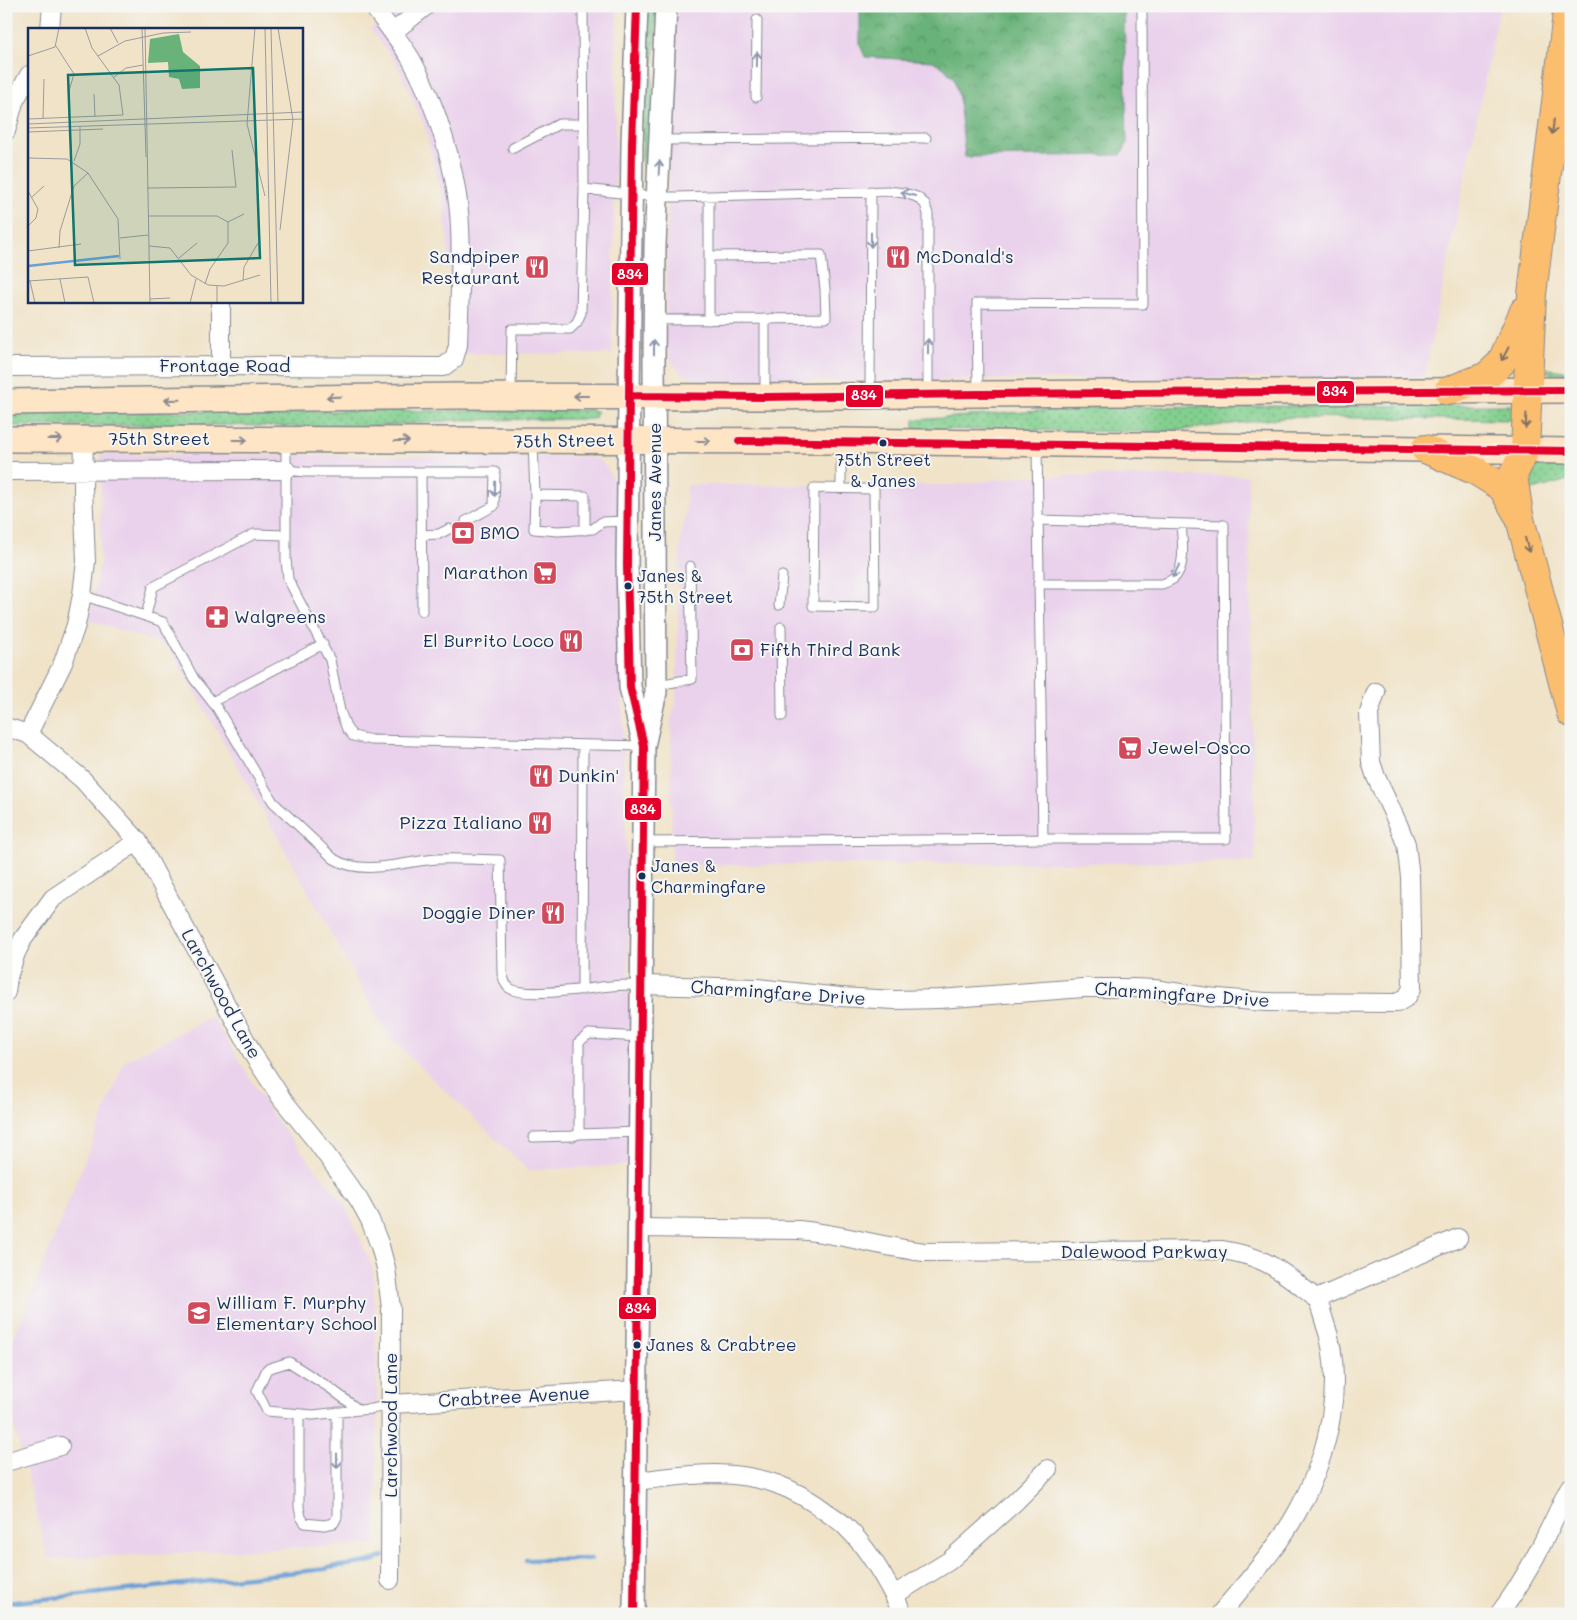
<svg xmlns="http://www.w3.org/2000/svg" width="1577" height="1620" viewBox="0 0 1577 1620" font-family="Mali,sans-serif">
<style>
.built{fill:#ead1ec}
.green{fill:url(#green-dots);stroke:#4e7f76}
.forest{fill:url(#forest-crowns);stroke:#42706c}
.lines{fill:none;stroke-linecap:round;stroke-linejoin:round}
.stream{stroke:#6aa0d7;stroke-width:4.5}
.service-casing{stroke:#868993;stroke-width:11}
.minor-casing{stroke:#868993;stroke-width:20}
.tertiary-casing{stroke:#868993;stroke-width:24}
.secondary-casing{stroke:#868993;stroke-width:28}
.motorway-casing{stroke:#868993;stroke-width:30}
.service{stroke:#fff;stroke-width:9}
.minor{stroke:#fff;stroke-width:18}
.tertiary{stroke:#fff;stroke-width:21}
.secondary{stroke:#fde5c5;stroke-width:25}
.motorway{stroke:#fbbd6e;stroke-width:28}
.bus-1-casing{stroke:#f6f6f2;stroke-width:11}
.bus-1{stroke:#e4002b;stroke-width:8}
.oneway{stroke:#8d97ae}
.oneway2{stroke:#806f65}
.oneway3{stroke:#8c8a92}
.bus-dot{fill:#1b2f5e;stroke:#f6f6f2;stroke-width:2}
.labels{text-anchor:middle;stroke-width:4;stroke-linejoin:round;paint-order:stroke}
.bus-label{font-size:17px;fill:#1b2f5e;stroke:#f6f6f2;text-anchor:start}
.poi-label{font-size:18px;fill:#1b2f5e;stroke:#f6f6f2;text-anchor:start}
.street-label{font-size:18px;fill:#1b2f5e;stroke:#f6f6f2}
.inset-river{fill:none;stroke:#6aa0d7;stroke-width:2.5}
.inset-road{fill:none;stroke:#9b9b9e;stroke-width:1}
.view{fill:#0f766e;fill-opacity:0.15;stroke:#0f766e;stroke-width:2.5}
.inset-edge{fill:none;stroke:#1b2f5e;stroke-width:2.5}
.line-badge{stroke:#f6f6f2;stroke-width:2}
.badge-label{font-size:14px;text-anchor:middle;font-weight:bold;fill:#fff}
</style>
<defs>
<pattern id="green-dots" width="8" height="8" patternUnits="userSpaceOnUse" patternTransform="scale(1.25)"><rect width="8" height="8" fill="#82cf8e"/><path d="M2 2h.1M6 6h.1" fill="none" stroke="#6aa877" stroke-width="1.8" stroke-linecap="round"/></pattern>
<pattern id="forest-crowns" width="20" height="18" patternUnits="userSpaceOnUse" patternTransform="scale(1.25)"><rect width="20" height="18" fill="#69b279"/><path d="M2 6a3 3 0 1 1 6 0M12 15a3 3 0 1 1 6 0" fill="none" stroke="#569166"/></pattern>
</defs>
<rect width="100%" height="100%" fill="#f6f6f2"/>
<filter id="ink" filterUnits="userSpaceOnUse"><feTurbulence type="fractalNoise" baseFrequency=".02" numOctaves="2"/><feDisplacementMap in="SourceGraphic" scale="10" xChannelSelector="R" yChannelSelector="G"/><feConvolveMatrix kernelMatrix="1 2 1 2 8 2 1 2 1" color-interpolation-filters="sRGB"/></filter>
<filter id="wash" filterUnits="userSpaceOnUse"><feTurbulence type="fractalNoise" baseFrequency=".0096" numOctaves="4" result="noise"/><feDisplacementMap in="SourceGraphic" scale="20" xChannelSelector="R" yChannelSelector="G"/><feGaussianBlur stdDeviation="1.12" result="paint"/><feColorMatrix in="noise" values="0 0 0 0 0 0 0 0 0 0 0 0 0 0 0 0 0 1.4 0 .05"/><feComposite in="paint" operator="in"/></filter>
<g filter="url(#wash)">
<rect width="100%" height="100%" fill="#f0e3c8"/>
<path class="built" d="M400,6H617L612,354L448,353L451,281L444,203L424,124L396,63L370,29Z
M677,6H860V45L861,52L865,57L933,61L944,68L954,79L959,98L965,157L1006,156L1127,144L1124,6H1500L1424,377L702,381L681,373L671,360L666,339L667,234Z
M101,455L586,457L601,461L608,470L617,487L618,508L633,1165L528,1170L389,1037L266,816L169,647L90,620L100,563Z
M1027,476H1248L1255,862L672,865L671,719L676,704L680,543L686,512L687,485H954Z
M212,1016L273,1116L345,1205L373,1269L377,1388L376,1544L48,1559L6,1392V1357L125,1061Z"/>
<path class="green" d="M646,6H656L649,167L646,169L643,167L642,163Z
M1542,368L1571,372V376C1559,376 1551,377 1542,368Z
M1512,405L1514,407V420L1292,417L1163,432L914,429V420L1094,407Z
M593,410L597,412L595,418L593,419L460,420L352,428L216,425L6,426V412Z
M1534,466H1571V479L1523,493L1526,470Z"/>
<path class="forest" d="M860,6H1124L1127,144L1121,155L965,157L959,98L954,79L944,68L933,61L865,57L860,45Z"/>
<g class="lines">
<path class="stream" d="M526,1560L591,1559
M6,1603L325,1569C344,1563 366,1566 384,1556"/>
</g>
</g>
<g filter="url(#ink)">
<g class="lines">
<defs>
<path id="service" d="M756,97L757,20
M660,140L926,138
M513,148L559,124H584
M584,189L657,197H676L888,191L904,193L917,197L925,204L928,214V392
M709,256L821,255L825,289L826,318L765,319
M654,320L765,319V396
M709,320V197
M978,392L977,303L1143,304L1142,6
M870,393L871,191
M511,395L512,329H570L577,322L581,313L584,189L583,6
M286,441V559L288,579L330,660L340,711L347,729L353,736L371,740L644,746
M533,441L535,495L534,529L558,531L593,529L602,522L627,521
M841,444V488
M286,470L306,472H495L494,506L466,521
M421,472L422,611
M814,488L874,489L875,607L813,606Z
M535,495L585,496V530
M1037,520L1224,525L1226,839H1043
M421,535L439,534L449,529
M1038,584H1162C1165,583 1170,581 1173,579C1187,567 1182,540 1181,524
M82,595L163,622L194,679L217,708L273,802L334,859C364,877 405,861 437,859C458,858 479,860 500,860L502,973C504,980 505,986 511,989C527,998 590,988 611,986C621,985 631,985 641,985
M779,605L782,576
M146,616L153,587L254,534L286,535
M781,627L782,716
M657,685L692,679L690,566
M212,702L323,644
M643,842L1043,839L1037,446
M582,990L583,745
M640,1132L579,1134V1042L589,1034L641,1037
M533,1137L573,1136L579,1134
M359,1410L313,1415L267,1411L257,1391L267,1369L289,1362L330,1388L359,1410L372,1409L391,1404
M299,1414V1507L301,1517L305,1523L324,1525L334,1523L337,1517V1412"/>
<path id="minor" d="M50,29L52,6
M393,32L426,6
M6,131L14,102L29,75
M221,301V366
M6,367L221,366L443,367L454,359L458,345C459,306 462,265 460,227C458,174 437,105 411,59C400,41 386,24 373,6
M6,471L286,470
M6,727L28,734L82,779L138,841L254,1056L282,1099L317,1142L359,1200L370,1220L380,1246L386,1268L391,1308L390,1580
M28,734L63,663L76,625L82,595L86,561L83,488L84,439
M642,985L757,988L840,997L895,1000L940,999L1083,988H1134L1154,989L1207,997L1265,1002L1397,1003L1407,997L1412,988L1410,877L1406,844L1398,824L1376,777L1371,762L1369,713L1376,692
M6,992L8,977L16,953L23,939L53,898L138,841
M639,1228L799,1230C841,1234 882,1247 924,1252L1223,1250C1257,1256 1271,1263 1298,1284C1303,1289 1311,1293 1316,1299C1320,1304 1322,1314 1324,1320C1346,1381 1329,1452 1300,1507C1280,1546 1248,1580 1220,1614
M1316,1299L1458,1238
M391,1404L637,1390
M6,1462L60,1446
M636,1481C662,1478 689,1474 716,1474C761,1475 793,1486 829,1514C835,1518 842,1522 847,1528C870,1550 889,1585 903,1614
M894,1595L949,1561L1016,1501L1048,1469
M1499,1614C1529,1575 1548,1532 1569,1488"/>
<path id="tertiary" d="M637,6L632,144L627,565L630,687L643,742
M634,1614L644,746L656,692L654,363L655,245L666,6"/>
<path id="secondary" d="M6,402L460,396L765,397L978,394L1571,390
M6,439L841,441L1571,451"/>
<path id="motorway" d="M1568,6L1532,294L1525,451L1513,475L1519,515L1571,713
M1448,391L1487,376L1501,363L1524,311
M1425,449L1476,471L1502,487L1517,513"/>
</defs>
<use href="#service" class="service-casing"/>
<use href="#minor" class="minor-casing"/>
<use href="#tertiary" class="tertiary-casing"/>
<use href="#secondary" class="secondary-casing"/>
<use href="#motorway" class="motorway-casing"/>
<use href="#service" class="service"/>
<use href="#minor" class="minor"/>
<use href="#tertiary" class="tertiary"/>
<use href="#secondary" class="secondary"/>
<use href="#motorway" class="motorway"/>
<defs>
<path id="bus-1" d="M629,396L765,397L978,394L1571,390
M739,441L1571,451
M634,1614L644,746L630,687L627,565L632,144L637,6"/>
</defs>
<use href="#bus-1" class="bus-1-casing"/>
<use href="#bus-1" class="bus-1"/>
</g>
<defs><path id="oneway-shaft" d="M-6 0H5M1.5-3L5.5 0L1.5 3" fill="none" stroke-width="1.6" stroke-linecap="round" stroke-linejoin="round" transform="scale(1.25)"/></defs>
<g class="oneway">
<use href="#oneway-shaft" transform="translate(757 59) rotate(-89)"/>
<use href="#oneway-shaft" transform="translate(659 168) rotate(-87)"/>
<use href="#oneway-shaft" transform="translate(908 194) rotate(-165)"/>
<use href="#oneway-shaft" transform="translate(871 240) rotate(90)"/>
<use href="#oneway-shaft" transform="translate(928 346) rotate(-90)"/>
<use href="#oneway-shaft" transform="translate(654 347) rotate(-90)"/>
<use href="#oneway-shaft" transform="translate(495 489) rotate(91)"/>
<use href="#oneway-shaft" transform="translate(1176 571) rotate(118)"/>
<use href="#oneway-shaft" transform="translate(337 1461) rotate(90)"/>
</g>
<g class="oneway2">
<use href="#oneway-shaft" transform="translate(1553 127) rotate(97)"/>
<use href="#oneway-shaft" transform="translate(1505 354) rotate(118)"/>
<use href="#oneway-shaft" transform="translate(1526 421) rotate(93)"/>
<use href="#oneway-shaft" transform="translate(1527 545) rotate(75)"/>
</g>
<g class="oneway3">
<use href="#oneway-shaft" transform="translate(581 396) rotate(-180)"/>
<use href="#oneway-shaft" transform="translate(334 397) rotate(179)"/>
<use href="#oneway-shaft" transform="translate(172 400) rotate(179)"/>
<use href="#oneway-shaft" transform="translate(55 439)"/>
<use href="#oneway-shaft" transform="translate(240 440)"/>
<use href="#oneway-shaft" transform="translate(402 441)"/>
<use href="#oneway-shaft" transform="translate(703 441)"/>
</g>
</g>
<defs>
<symbol id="restaurant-square" viewBox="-11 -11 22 22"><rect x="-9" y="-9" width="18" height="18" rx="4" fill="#d1495b" stroke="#f6f6f2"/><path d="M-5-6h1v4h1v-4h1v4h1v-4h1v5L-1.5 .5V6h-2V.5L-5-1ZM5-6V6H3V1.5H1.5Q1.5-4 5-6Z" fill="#fff"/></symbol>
<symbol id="bank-square" viewBox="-11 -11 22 22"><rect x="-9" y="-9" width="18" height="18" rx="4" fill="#d1495b" stroke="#f6f6f2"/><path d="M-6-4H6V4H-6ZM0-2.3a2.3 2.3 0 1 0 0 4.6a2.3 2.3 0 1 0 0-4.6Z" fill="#fff"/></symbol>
<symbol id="supermarket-square" viewBox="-11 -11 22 22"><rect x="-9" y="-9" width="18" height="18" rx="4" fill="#d1495b" stroke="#f6f6f2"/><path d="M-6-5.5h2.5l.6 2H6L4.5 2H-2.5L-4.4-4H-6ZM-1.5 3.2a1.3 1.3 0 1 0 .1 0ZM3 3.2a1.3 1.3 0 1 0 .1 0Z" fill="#fff"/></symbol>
<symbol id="pharmacy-square" viewBox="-11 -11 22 22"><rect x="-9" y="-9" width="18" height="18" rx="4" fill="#d1495b" stroke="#f6f6f2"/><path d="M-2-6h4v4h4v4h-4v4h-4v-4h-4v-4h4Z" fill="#fff"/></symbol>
<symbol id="school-square" viewBox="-11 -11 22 22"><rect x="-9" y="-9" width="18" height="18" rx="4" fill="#d1495b" stroke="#f6f6f2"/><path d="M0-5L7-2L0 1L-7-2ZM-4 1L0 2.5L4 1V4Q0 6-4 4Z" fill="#fff"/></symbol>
</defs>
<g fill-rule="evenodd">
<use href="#restaurant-square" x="884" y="243" width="28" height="28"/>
<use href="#restaurant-square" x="523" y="253" width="28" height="28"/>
<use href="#bank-square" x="449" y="519" width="28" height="28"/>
<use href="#supermarket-square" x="531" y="559" width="28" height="28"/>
<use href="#pharmacy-square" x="203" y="603" width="28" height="28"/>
<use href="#restaurant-square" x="557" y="627" width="28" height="28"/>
<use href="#bank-square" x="728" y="636" width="28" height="28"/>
<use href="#supermarket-square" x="1116" y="734" width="28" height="28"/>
<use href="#restaurant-square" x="527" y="762" width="28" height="28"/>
<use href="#restaurant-square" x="526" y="809" width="28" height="28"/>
<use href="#restaurant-square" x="539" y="899" width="28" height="28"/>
<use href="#school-square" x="185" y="1299" width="28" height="28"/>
</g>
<g class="bus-dot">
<circle cx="883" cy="443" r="4.5"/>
<circle cx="628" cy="586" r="4.5"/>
<circle cx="642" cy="876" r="4.5"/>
<circle cx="637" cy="1345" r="4.5"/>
</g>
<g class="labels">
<g class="bus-label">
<text x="883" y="466" text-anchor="middle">75th Street<tspan x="883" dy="21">&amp; Janes</tspan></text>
<text x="637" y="582">Janes &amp;<tspan x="637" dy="21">75th Street</tspan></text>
<text x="651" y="872">Janes &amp;<tspan x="651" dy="21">Charmingfare</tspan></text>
<text x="646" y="1351">Janes &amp; Crabtree</text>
</g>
<g class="poi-label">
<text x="520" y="263" text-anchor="end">Sandpiper<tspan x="520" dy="21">Restaurant</tspan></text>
<text x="916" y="263">McDonald's</text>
<text x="480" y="539">BMO</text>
<text x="528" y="579" text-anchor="end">Marathon</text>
<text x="234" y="623">Walgreens</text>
<text x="554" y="647" text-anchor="end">El Burrito Loco</text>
<text x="760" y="656">Fifth Third Bank</text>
<text x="1148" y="754">Jewel-Osco</text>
<text x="558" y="782">Dunkin'</text>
<text x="522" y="829" text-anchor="end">Pizza Italiano</text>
<text x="536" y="919" text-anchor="end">Doggie Diner</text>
<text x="216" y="1309">William F. Murphy<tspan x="216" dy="21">Elementary School</tspan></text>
</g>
<g class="street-label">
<text x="225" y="372">Frontage Road</text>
<text x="159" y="445">75th Street</text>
<text transform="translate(564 441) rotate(-1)" y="6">75th Street</text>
<text transform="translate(655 482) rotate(-90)" y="6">Janes Avenue</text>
<text transform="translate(778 993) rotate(4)" y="6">Charmingfare Drive</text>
<text transform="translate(221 994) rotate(61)" y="6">Larchwood Lane</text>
<text transform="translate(1182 995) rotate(4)" y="6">Charmingfare Drive</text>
<text x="1144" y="1258">Dalewood Parkway</text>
<text transform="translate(514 1397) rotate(-3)" y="6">Crabtree Avenue</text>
<text transform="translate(391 1425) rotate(-90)" y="6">Larchwood Lane</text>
</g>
</g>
<g transform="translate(28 28)">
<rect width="275" height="275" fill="#f0e3c8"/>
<path d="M151,6L155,24L172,38V60L154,61L151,51L141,49L140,34L120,35L122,11Z" fill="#69b279"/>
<path class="inset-river" d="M0,238L91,228"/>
<path class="inset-road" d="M82,0L90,15M114,0L118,129M117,0L122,275M227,0L219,96L237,168M237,0L243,275M243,0L250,275M250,0L265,92L252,202M28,18L46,46L41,63V90M0,28L27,19L31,0M70,28L97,13L135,5L163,4M86,49L98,40L115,37M66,66L67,89M0,91L95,87L91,57L64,20L57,0M15,91L16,51M0,96L275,84M0,100L275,91M0,104L75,101M0,130L39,131L60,145L90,191L92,231M46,133L52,116V99M119,160L208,159L204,122M0,163L10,181L8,190L0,198M4,169L16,158M120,188H189L200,194V215L182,241L177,256M200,194L216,186M92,210L120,207M121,218L142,220L163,247L180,257L196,258L232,247M31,220L32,203L46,158L60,145M0,223L53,216M151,230L169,215M32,251L37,275M215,252L216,239L230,215M0,253L60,249L66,275M2,253L7,275M122,271L142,270M162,275L168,251M189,275V258"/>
<path class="view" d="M225,40L232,230L47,237L40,47Z"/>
<rect width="275" height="275" class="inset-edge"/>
</g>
<g class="line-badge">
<rect x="611" y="262" width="38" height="24" rx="5" fill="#e4002b"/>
<rect x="1316" y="380" width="39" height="24" rx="5" fill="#e4002b"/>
<rect x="845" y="384" width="39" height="24" rx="5" fill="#e4002b"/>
<rect x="624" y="797" width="38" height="24" rx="5" fill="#e4002b"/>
<rect x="618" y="1296" width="39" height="24" rx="5" fill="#e4002b"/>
</g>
<g class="badge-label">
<text x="630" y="279">834</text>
<text x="1335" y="396">834</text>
<text x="864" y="400">834</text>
<text x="643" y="814">834</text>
<text x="638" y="1313">834</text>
</g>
<rect width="1577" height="1620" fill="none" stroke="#f6f6f2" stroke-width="25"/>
</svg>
